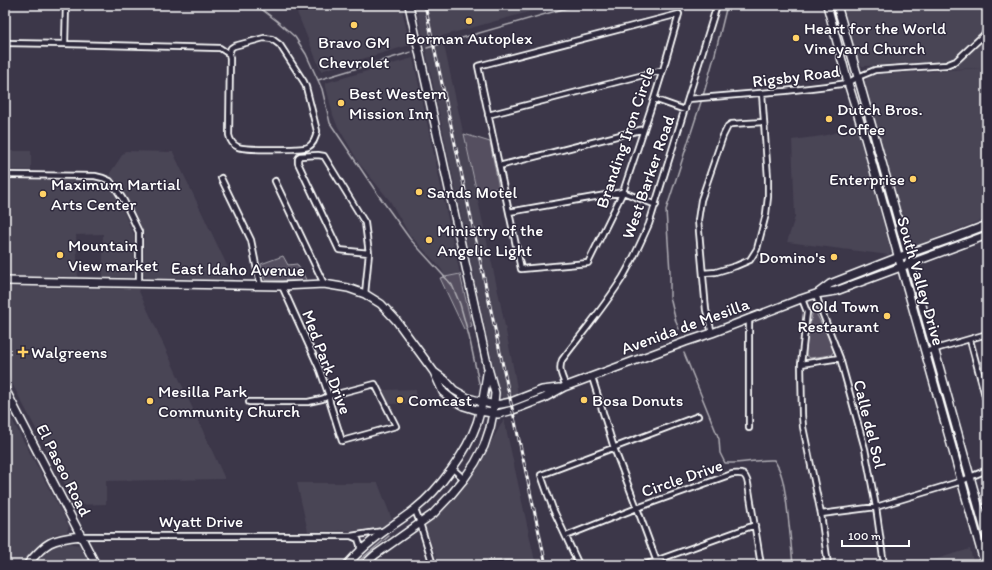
<svg xmlns="http://www.w3.org/2000/svg" width="992" height="570" viewBox="0 0 992 570" font-family="Itim,sans-serif">
<style>
.built{fill:#494455}
.green{fill:#555060;stroke:#aaa8b0}
.lines{fill:none;stroke-linecap:round;stroke-linejoin:round}
.stream{stroke:#afadb4;stroke-width:1.5}
.street-casing{stroke:#fff;stroke-width:8}
.secondary-casing{stroke:#fff;stroke-width:10}
.primary-casing{stroke:#fff;stroke-width:10}
.street{stroke:#2f2a3d;stroke-width:4.5}
.secondary{stroke:#2f2a3d;stroke-width:7}
.primary{stroke:#2f2a3d;stroke-width:7}
.rail-casing{stroke:#fff;stroke-width:3}
.rail{stroke:#2f2a3d;stroke-width:1.5;stroke-dasharray:4.5;stroke-linecap:butt}
.poi-dot{fill:#ffd166;stroke:#2f2a3d;stroke-width:1.5}
.labels{text-anchor:middle;stroke-width:3;stroke-linejoin:round;paint-order:stroke}
.poi-label{font-size:17px;fill:#fff;stroke:#2f2a3d;text-anchor:start}
.street-label{font-size:17px;fill:#fff;stroke:#2f2a3d}
</style>
<rect width="100%" height="100%" fill="#3c3749"/>
<filter id="ink" filterUnits="userSpaceOnUse"><feTurbulence type="fractalNoise" baseFrequency=".025" numOctaves="2"/><feDisplacementMap in="SourceGraphic" scale="8" xChannelSelector="R" yChannelSelector="G"/><feConvolveMatrix kernelMatrix="1 2 1 2 8 2 1 2 1" color-interpolation-filters="sRGB"/></filter>
<g filter="url(#ink)">
<path class="built" d="M294,5H401L410,45L321,71Z
M416,5H554L442,36L499,296L514,371L518,395L509,398H503L500,396L499,393Z
M843,5H987V69L983,68L987,73V218L916,246L912,245L908,241L864,83L867,78L871,75L981,68L952,69L947,61L893,64L866,66H862L857,61Z
M413,58L460,274L445,277L442,270L435,262L409,234L390,201L359,163L337,125L333,115L325,83Z
M858,127L891,251L889,255L787,242L795,217L792,140L822,136Z
M5,151H31V170H5Z
M125,151L173,152L234,280L148,278L145,277L143,275L144,238L143,233L121,188L118,182L110,176V173Z
M5,180H98L108,185L114,192L134,235V276L130,278L103,277V234L76,235L78,277L5,276Z
M5,287L138,289L225,479L106,481V504L76,505L5,370Z
M416,389V403L389,404L383,390Z
M5,414H9L69,526L67,532L55,534L44,541L29,556L23,565H5Z
M504,419L535,561L438,562L424,523L441,510L460,491L479,464Z
M297,483H378L393,522L383,527L368,530L308,532Z
M65,543L79,545L90,565H35L39,559L54,546Z
M970,549L974,565H916Z"/>
<path class="green" d="M464,134L490,142L499,188L477,193Z
M283,256L288,265L297,264L307,281L265,280L261,264Z
M460,274L472,327L464,329L440,278Z
M813,304L816,306L817,315L831,342L834,351L831,355L810,358L806,355V342L812,315L811,307Z"/>
<g class="lines">
<path class="stream" d="M256,5L277,21L295,37L306,54L322,89L330,123L379,196L410,239L452,285L460,304L469,336L479,383
M427,48L577,5
M318,80L411,52
M703,96L715,54L727,5
M679,329L676,322L670,297V272L666,210L701,102
M684,353L719,439L720,453L725,463C742,464 758,459 774,460C782,471 784,485 786,499C789,521 791,543 793,565
M356,565L360,560L389,536"/>
<defs>
<path id="street" d="M679,14L663,70L654,99L623,192L588,263L521,269L478,66Z
M5,43L65,44L220,48L229,54L230,58L229,135C230,140 233,145 238,147C245,150 302,150 308,147C314,144 316,137 317,131L306,87L304,82L280,45L272,39L264,38L234,46L231,48L229,54
M65,44L66,5
M654,99L685,110
M688,99L785,91L827,86L848,83L858,77L875,70L946,65L956,61L987,32
M488,115L663,70
M499,166L644,129
M5,175L95,176L103,178L110,181L115,187L124,201L139,232V283
M221,178L251,240L260,285
M275,181L324,284
M509,212L623,192L656,205
M703,273L716,272L736,266L750,260L757,249L766,214L768,197V178L762,93
M365,294L369,253L365,223L324,156L318,155L300,156L298,159V163L339,250L369,253
M816,294L820,307L840,358L865,449L876,507L884,565
M802,299L807,312L801,364L802,415L803,427L821,514L828,565
M749,318V428
M712,333L706,310L698,220L701,200L723,136L728,126L731,124L764,122
M970,340L987,403
M925,352L987,334
M801,364L840,358
M592,377L614,448L637,508L658,565
M566,386C562,377 558,369 562,360C583,332 605,306 623,277C633,260 641,242 649,224L717,5
M249,402H308L322,399L329,396L375,384L396,426L342,441L330,403L329,396L320,370L282,286
M5,409L15,408
M452,468L464,479
M415,510L420,523L433,565
M821,514L876,507L962,481L970,477L987,470
M81,536H351L383,531
M351,536L358,539L360,545V551
M566,536L637,508L732,474C742,473 746,473 748,484L761,565
M454,565L534,564
M579,565L553,509L541,475L698,416
M644,565L755,525"/>
<path id="secondary" d="M5,281L282,286L324,284L348,288L365,294L381,304L396,320L434,372L443,392L453,400L464,406L480,411L498,414L513,410L544,398L564,387L685,342L712,333L798,300L816,294L836,291L987,235
M818,293L830,284L899,257L953,238L987,225
M434,372L445,380L454,390L468,398L494,405L501,404L511,402L542,390L559,388
M5,389L96,565
M27,565C46,542 51,539 81,536
M347,565C360,549 376,537 393,525C400,520 408,515 415,509C439,490 467,452 477,423C482,407 485,390 487,373
M364,565L375,555L433,514L450,496L464,479L475,463L484,446L490,428L493,413L495,393L488,368L409,5"/>
<path id="primary" d="M827,5L848,83L865,138L985,565
M837,5L858,77L987,537"/>
</defs>
<use href="#street" class="street-casing"/>
<use href="#secondary" class="secondary-casing"/>
<use href="#primary" class="primary-casing"/>
<use href="#street" class="street"/>
<use href="#secondary" class="secondary"/>
<use href="#primary" class="primary"/>
<defs>
<path id="rail" d="M425,5L546,565"/>
</defs>
<use href="#rail" class="rail-casing"/>
<use href="#rail" class="rail"/>
</g>
</g>
<g class="poi-dot">
<circle cx="469" cy="21" r="4"/>
<circle cx="354" cy="25" r="4"/>
<circle cx="796" cy="38" r="4"/>
<circle cx="341" cy="103" r="4"/>
<circle cx="829" cy="119" r="4"/>
<circle cx="913" cy="179" r="4"/>
<circle cx="419" cy="192" r="4"/>
<circle cx="43" cy="194" r="4"/>
<circle cx="429" cy="240" r="4"/>
<circle cx="60" cy="255" r="4"/>
<circle cx="834" cy="257" r="4"/>
<circle cx="887" cy="316" r="4"/>
<path d="M21 346h4v4h4v4h-4v4h-4v-4h-4v-4h4z"/>
<circle cx="400" cy="400" r="4"/>
<circle cx="584" cy="400" r="4"/>
<circle cx="150" cy="401" r="4"/>
</g>
<g class="labels">
<g class="poi-label">
<text x="804" y="34">Heart for the World<tspan x="804" dy="20">Vineyard Church</tspan></text>
<text x="469" y="44" text-anchor="middle">Borman Autoplex</text>
<text x="354" y="48" text-anchor="middle">Bravo GM<tspan x="354" dy="20">Chevrolet</tspan></text>
<text x="349" y="99">Best Western<tspan x="349" dy="20">Mission Inn</tspan></text>
<text x="837" y="115">Dutch Bros.<tspan x="837" dy="20">Coffee</tspan></text>
<text x="905" y="185" text-anchor="end">Enterprise</text>
<text x="51" y="190">Maximum Martial<tspan x="51" dy="20">Arts Center</tspan></text>
<text x="427" y="198">Sands Motel</text>
<text x="437" y="236">Ministry of the<tspan x="437" dy="20">Angelic Light</tspan></text>
<text x="68" y="251">Mountain<tspan x="68" dy="20">View market</tspan></text>
<text x="826" y="263" text-anchor="end">Domino's</text>
<text x="879" y="312" text-anchor="end">Old Town<tspan x="879" dy="20">Restaurant</tspan></text>
<text x="31" y="358">Walgreens</text>
<text x="158" y="397">Mesilla Park<tspan x="158" dy="20">Community Church</tspan></text>
<text x="408" y="406">Comcast</text>
<text x="592" y="406">Bosa Donuts</text>
</g>
<g class="street-label">
<text transform="translate(796 76) rotate(-7)" y="6">Rigsby Road</text>
<text transform="translate(625 137) rotate(-71)" y="6">Branding Iron Circle</text>
<text transform="translate(648 177) rotate(-71)" y="6">West Barker Road</text>
<text transform="translate(238 269) rotate(1)" y="6">East Idaho Avenue</text>
<text transform="translate(921 281) rotate(74)" y="6">South Valley Drive</text>
<text transform="translate(685 326) rotate(-20)" y="6">Avenida de Mesilla</text>
<text transform="translate(327 362) rotate(69)" y="6">Med Park Drive</text>
<text transform="translate(870 424) rotate(76)" y="6">Calle del Sol</text>
<text transform="translate(64 470) rotate(63)" y="6">El Paseo Road</text>
<text transform="translate(682 478) rotate(-19)" y="6">Circle Drive</text>
<text x="201" y="527">Wyatt Drive</text>
</g>
</g>
<rect width="992" height="570" fill="none" stroke="#2f2a3d" stroke-width="20"/>
<rect x="10" y="10" width="972" height="550" fill="none" stroke="#fff" stroke-width="1.5" filter="url(#ink)"/>
<path d="M842 540v6h67v-6" fill="none" stroke="#ffffff" stroke-width="2"/>
<text x="848" y="540" font-size="12" fill="#ffffff" stroke="#2f2a3d" stroke-width="3" paint-order="stroke">100 m</text>
</svg>
